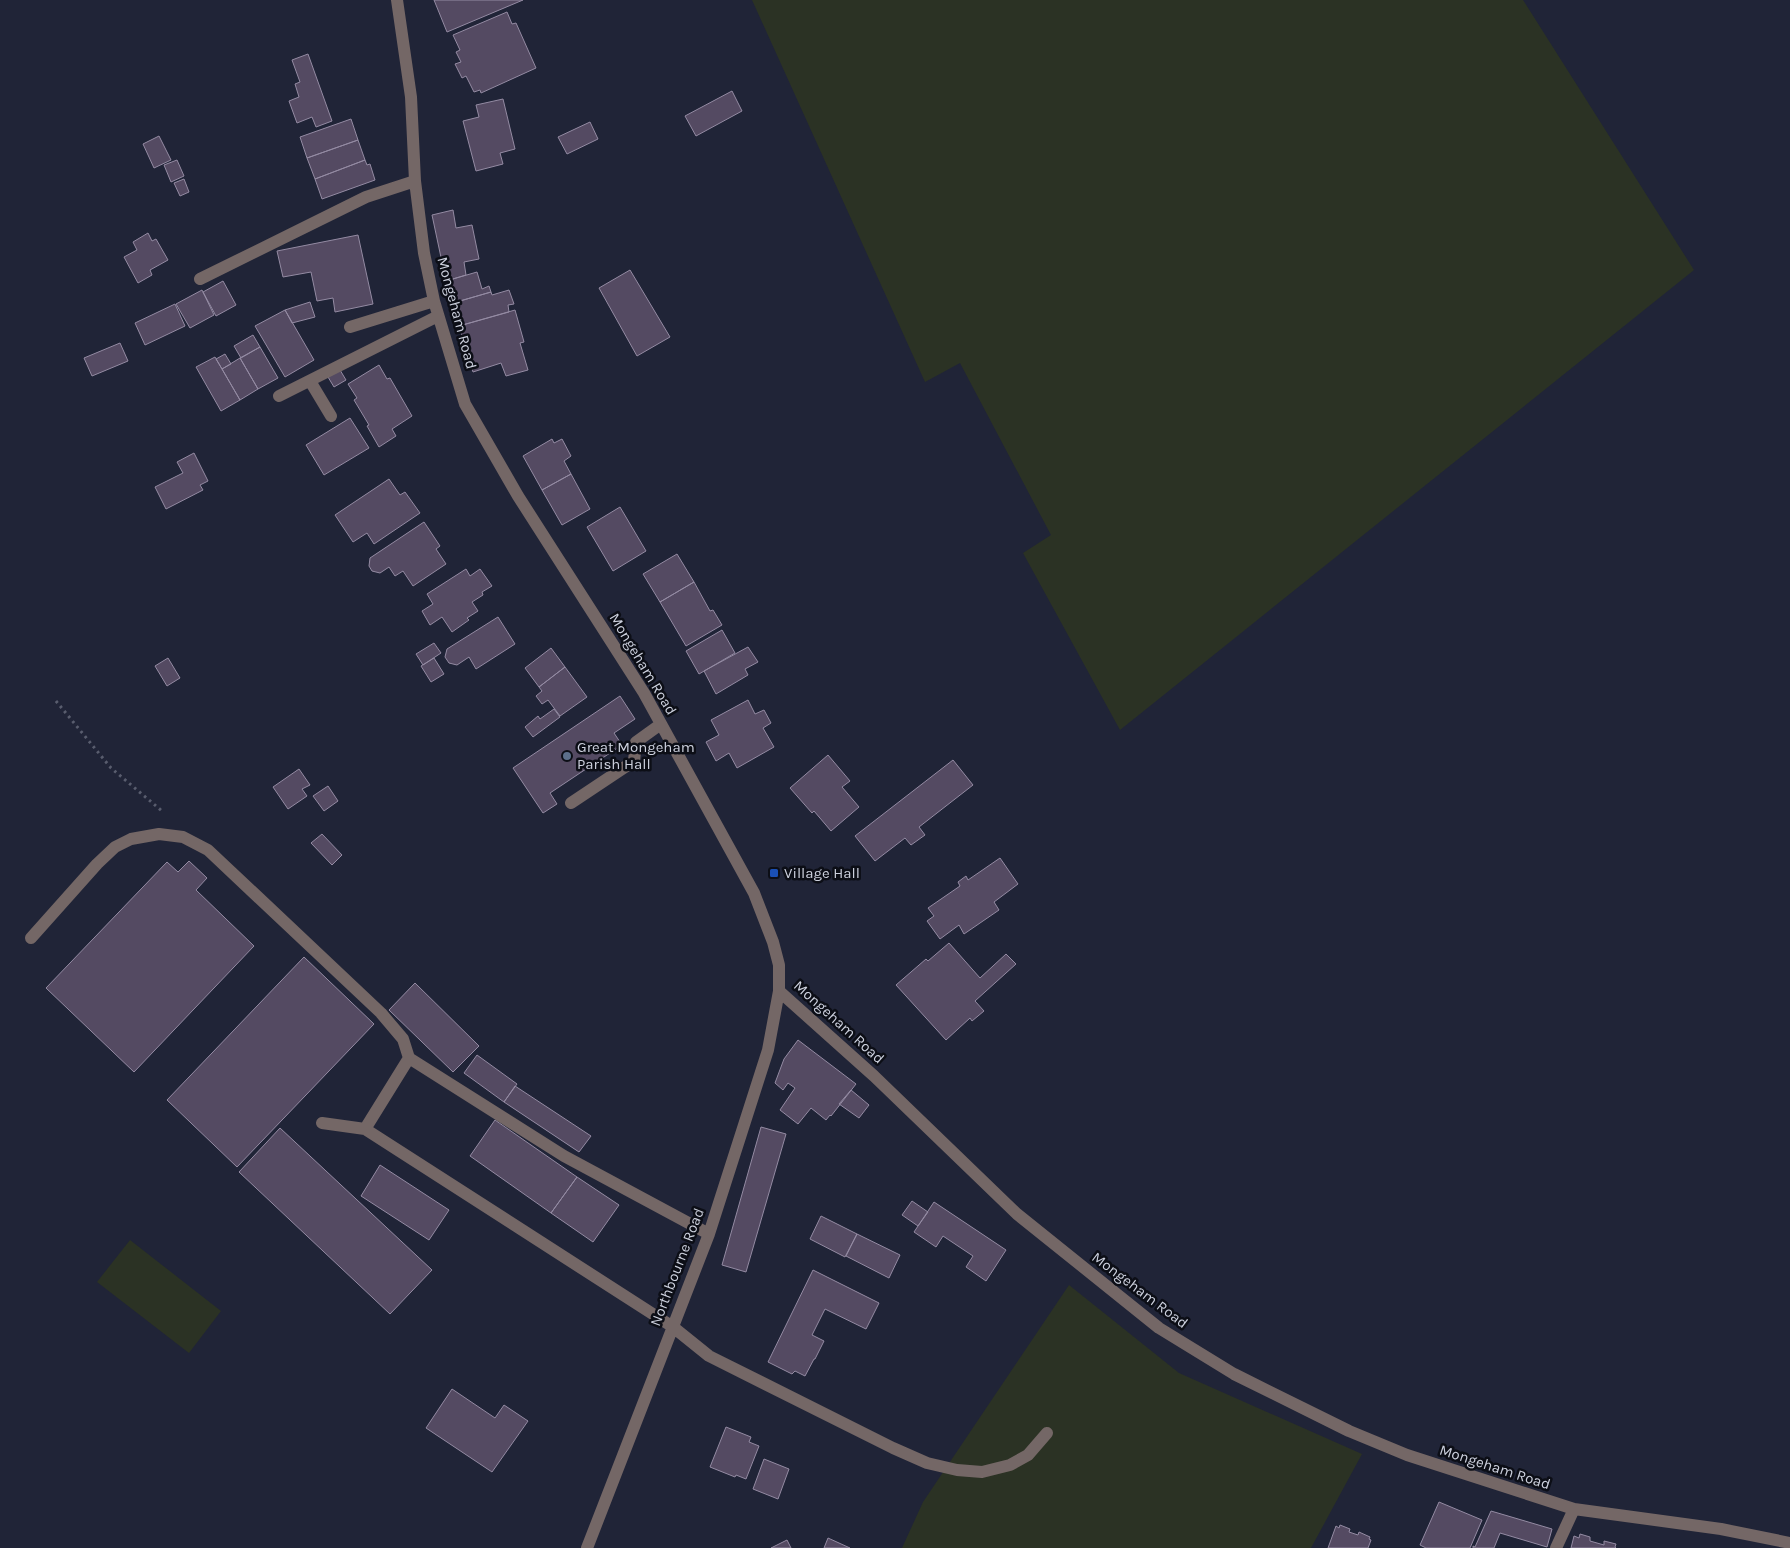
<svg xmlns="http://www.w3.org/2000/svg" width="1790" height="1548" viewBox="0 0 1790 1548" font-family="Karla,sans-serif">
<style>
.green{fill:#2b3224}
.building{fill:#544a62;stroke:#948ba3}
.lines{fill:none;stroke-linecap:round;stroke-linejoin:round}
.path{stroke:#595d6e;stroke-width:3;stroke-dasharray:2.5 4;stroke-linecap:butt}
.minor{stroke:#746766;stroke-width:12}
.service-dot{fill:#5c6f8a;stroke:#0c0e16;stroke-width:2}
.transit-dot{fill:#1a4fb4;stroke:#0c0e16;stroke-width:2}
.labels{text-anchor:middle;stroke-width:5;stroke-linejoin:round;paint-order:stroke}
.street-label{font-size:15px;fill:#cdd1de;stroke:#0c0e16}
.poi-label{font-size:15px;fill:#cdd1de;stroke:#0c0e16;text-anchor:start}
</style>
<rect width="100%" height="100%" fill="#202437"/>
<path class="green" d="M752,0H1523L1694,270L1120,730L1023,553L1051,535L960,363L925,382Z
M130,1240L221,1311L189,1353L97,1282Z
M1069,1285L1179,1373L1362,1454L1311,1548H902L923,1502Z"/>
<path class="building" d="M434,0H523L447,32Z
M507,12L512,24L516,23L536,68L481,93L480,90L474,92L466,76L462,78L455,64L461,62L456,52L460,50L453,35Z
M308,54L332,121L316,127L312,117L297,123L289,101L299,97L295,84L300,82L292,60Z
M732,91L742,111L696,136L685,116Z
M503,99L515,149L500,153L503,164L476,171L463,121L479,117L476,105Z
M351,119L358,140L307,158L300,137Z
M590,122L598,139L567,154L558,137Z
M159,136L171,160L154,168L143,144Z
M358,140L365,160L315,179L307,158Z
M177,160L184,176L171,182L164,165Z
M365,160L367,165L370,164L375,180L322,199L315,179Z
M184,179L189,192L180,196L174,183Z
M453,210L456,228L472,225L479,259L464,262L466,275L446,281L432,215Z
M148,233L152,241L156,239L168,260L150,270L152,275L138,283L124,257L137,250L133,242Z
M358,235L373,304L335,312L333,298L317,301L311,272L283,277L277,251Z
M630,270L670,337L637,356L599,288Z
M477,272L482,289L489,286L491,292L453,303L446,281Z
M223,281L236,305L216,316L203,292Z
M202,290L214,315L190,328L176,304Z
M509,290L514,304L508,305L509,312L459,326L453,303L491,292L492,295Z
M310,302L315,317L292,323L285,310Z
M175,304L185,326L145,345L135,323Z
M285,310L314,360L285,377L255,326Z
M515,310L524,342L520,343L528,370L506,376L501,363L473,372L459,326Z
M253,335L260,347L241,358L234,346Z
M120,343L128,361L92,376L84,358Z
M260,347L278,378L258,389L240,358Z
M225,354L231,364L222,369L216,359Z
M215,357L240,400L221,411L196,367Z
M240,358L258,389L240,400L222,369Z
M379,365L387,379L390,378L412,416L392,429L396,436L379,447L367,426L369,425L354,400L357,398L348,384Z
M340,370L346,380L334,387L328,377Z
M350,418L369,448L324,475L306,445Z
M552,439L554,443L562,439L571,456L564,461L571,474L542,490L523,456Z
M194,453L208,481L200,485L203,490L166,509L155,487L183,473L177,462Z
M571,474L590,509L562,525L542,490Z
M389,479L400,495L405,492L420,513L374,544L367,533L353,542L335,515Z
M620,507L646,551L613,571L587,527Z
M424,522L440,546L436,549L446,564L413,586L403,571L395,576L389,567L380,573L372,571L369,566L370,558Z
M677,554L694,582L660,602L643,574Z
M466,569L470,576L480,569L492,586L482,592L483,595L472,602L478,611L467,618L469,620L452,632L442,617L430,625L422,611L433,604L427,594Z
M694,582L710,611L713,610L722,625L686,646L660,602Z
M498,617L515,644L476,669L469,657L457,665L449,663L445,657L447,649Z
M722,630L735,653L699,674L686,651Z
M434,643L441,653L423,665L416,654Z
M748,647L758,662L745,669L748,675L716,694L704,671Z
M551,648L565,667L539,687L525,668Z
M168,658L180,678L167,686L155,666Z
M434,658L444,674L431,682L421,666Z
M565,667L587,697L560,716L548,700L542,704L536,696L542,691L539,687Z
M620,696L635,719L614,733L622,745L550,793L557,804L543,813L513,768Z
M748,700L755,714L764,710L771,723L763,728L774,747L737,768L729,753L716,761L706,742L719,735L711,720Z
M554,709L560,717L533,737L525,727L538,716L540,719Z
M828,755L850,781L842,787L859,807L831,831L814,811L812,813L790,788Z
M953,760L973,785L919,827L925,835L911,845L905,838L875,861L855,836Z
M299,769L310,785L302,789L307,796L288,809L273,787Z
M328,786L338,801L324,811L313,796Z
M322,834L342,855L332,865L311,843Z
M1000,858L1018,884L994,902L999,910L964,934L959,925L940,939L927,921L934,916L928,908L960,886L958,882L966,876L968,880Z
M189,861L207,878L196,890L254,946L134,1072L46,988L167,862L178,872Z
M949,943L980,978L1006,954L1016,964L975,1001L984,1011L972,1021L970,1018L946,1040L896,985L926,959L928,961Z
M304,957L374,1024L237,1167L167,1100Z
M415,983L479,1046L453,1072L389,1010Z
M798,1040L856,1084L831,1116L830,1115L826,1120L811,1108L798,1124L780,1110L795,1088L788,1083L783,1090L775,1083L784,1059Z
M477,1055L517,1084L504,1102L464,1073Z
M515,1086L591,1136L579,1152L504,1102Z
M851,1090L869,1105L859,1118L839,1104Z
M495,1120L577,1177L551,1213L470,1156Z
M761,1127L786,1134L746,1272L722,1265Z
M280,1128L432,1270L390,1314L239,1172Z
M380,1165L449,1210L429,1240L361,1196Z
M577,1177L619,1205L593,1242L551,1213Z
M912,1201L928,1212L918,1226L902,1215Z
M934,1202L1006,1250L986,1281L966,1267L973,1256L943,1236L936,1247L914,1232Z
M821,1216L857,1234L845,1257L810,1239Z
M857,1234L900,1255L889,1278L846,1256Z
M813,1270L879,1303L866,1329L825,1309L812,1335L824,1341L815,1359H814L805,1376L795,1371L792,1374L768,1362Z
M452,1389L495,1418L504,1405L528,1421L492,1472L426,1428Z
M726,1427L751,1437L749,1442L759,1446L746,1479L736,1475L735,1477L710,1467Z
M764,1459L789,1469L778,1499L753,1489Z
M1439,1502L1482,1520L1470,1548H1426L1420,1545Z
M1491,1511L1552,1529L1547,1547L1500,1533L1494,1548H1473V1546L1475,1547Z
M1340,1525L1350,1529L1349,1532L1358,1535L1359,1532L1370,1537L1369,1539L1371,1540L1368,1548H1328L1336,1526L1339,1528Z
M1580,1534L1590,1537V1541L1604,1545V1541L1616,1544L1615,1547L1616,1548H1571L1574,1536L1579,1538Z
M828,1538L850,1548H824Z
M787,1540L791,1548H771Z"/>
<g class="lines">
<path class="path" d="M56,701L111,768L162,811"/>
<path class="minor" d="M397,0L411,97L415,181L424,253L434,301L465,404L518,496L644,693L754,893L773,942L779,965V991L768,1050L709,1234L587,1548
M200,279L366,197L415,181
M350,327L434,301
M310,381L331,416
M279,396L438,316
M571,803L634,761L636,742L661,724
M31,938L97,864L115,847L131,839L159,834L183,837L208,850L381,1013L403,1039L409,1058
M779,991L874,1076L1017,1214L1159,1328L1234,1374L1349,1431L1407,1455L1574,1509L1721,1529L1790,1543
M322,1123L365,1129L673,1327L709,1356L893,1448L927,1463L957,1470L982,1472L1010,1465L1028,1455L1047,1433
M365,1129L409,1058L564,1156L709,1234
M1556,1548L1574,1509"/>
</g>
<circle class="service-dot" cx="567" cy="756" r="5"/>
<rect class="transit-dot" x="769" y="868" width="10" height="10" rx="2.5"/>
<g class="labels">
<g class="street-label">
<text transform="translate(457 313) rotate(75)" y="5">Mongeham Road</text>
<text transform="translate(643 664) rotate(59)" y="5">Mongeham Road</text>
<text transform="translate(839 1022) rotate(42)" y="5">Mongeham Road</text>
<text transform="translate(677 1267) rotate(-69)" y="5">Northbourne Road</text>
<text transform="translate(1140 1290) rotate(37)" y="5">Mongeham Road</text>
<text transform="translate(1495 1467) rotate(18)" y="5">Mongeham Road</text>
</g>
<g class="poi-label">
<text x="577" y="752">Great Mongeham<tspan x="577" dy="17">Parish Hall</tspan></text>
<text x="784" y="878">Village Hall</text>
</g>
</g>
</svg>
